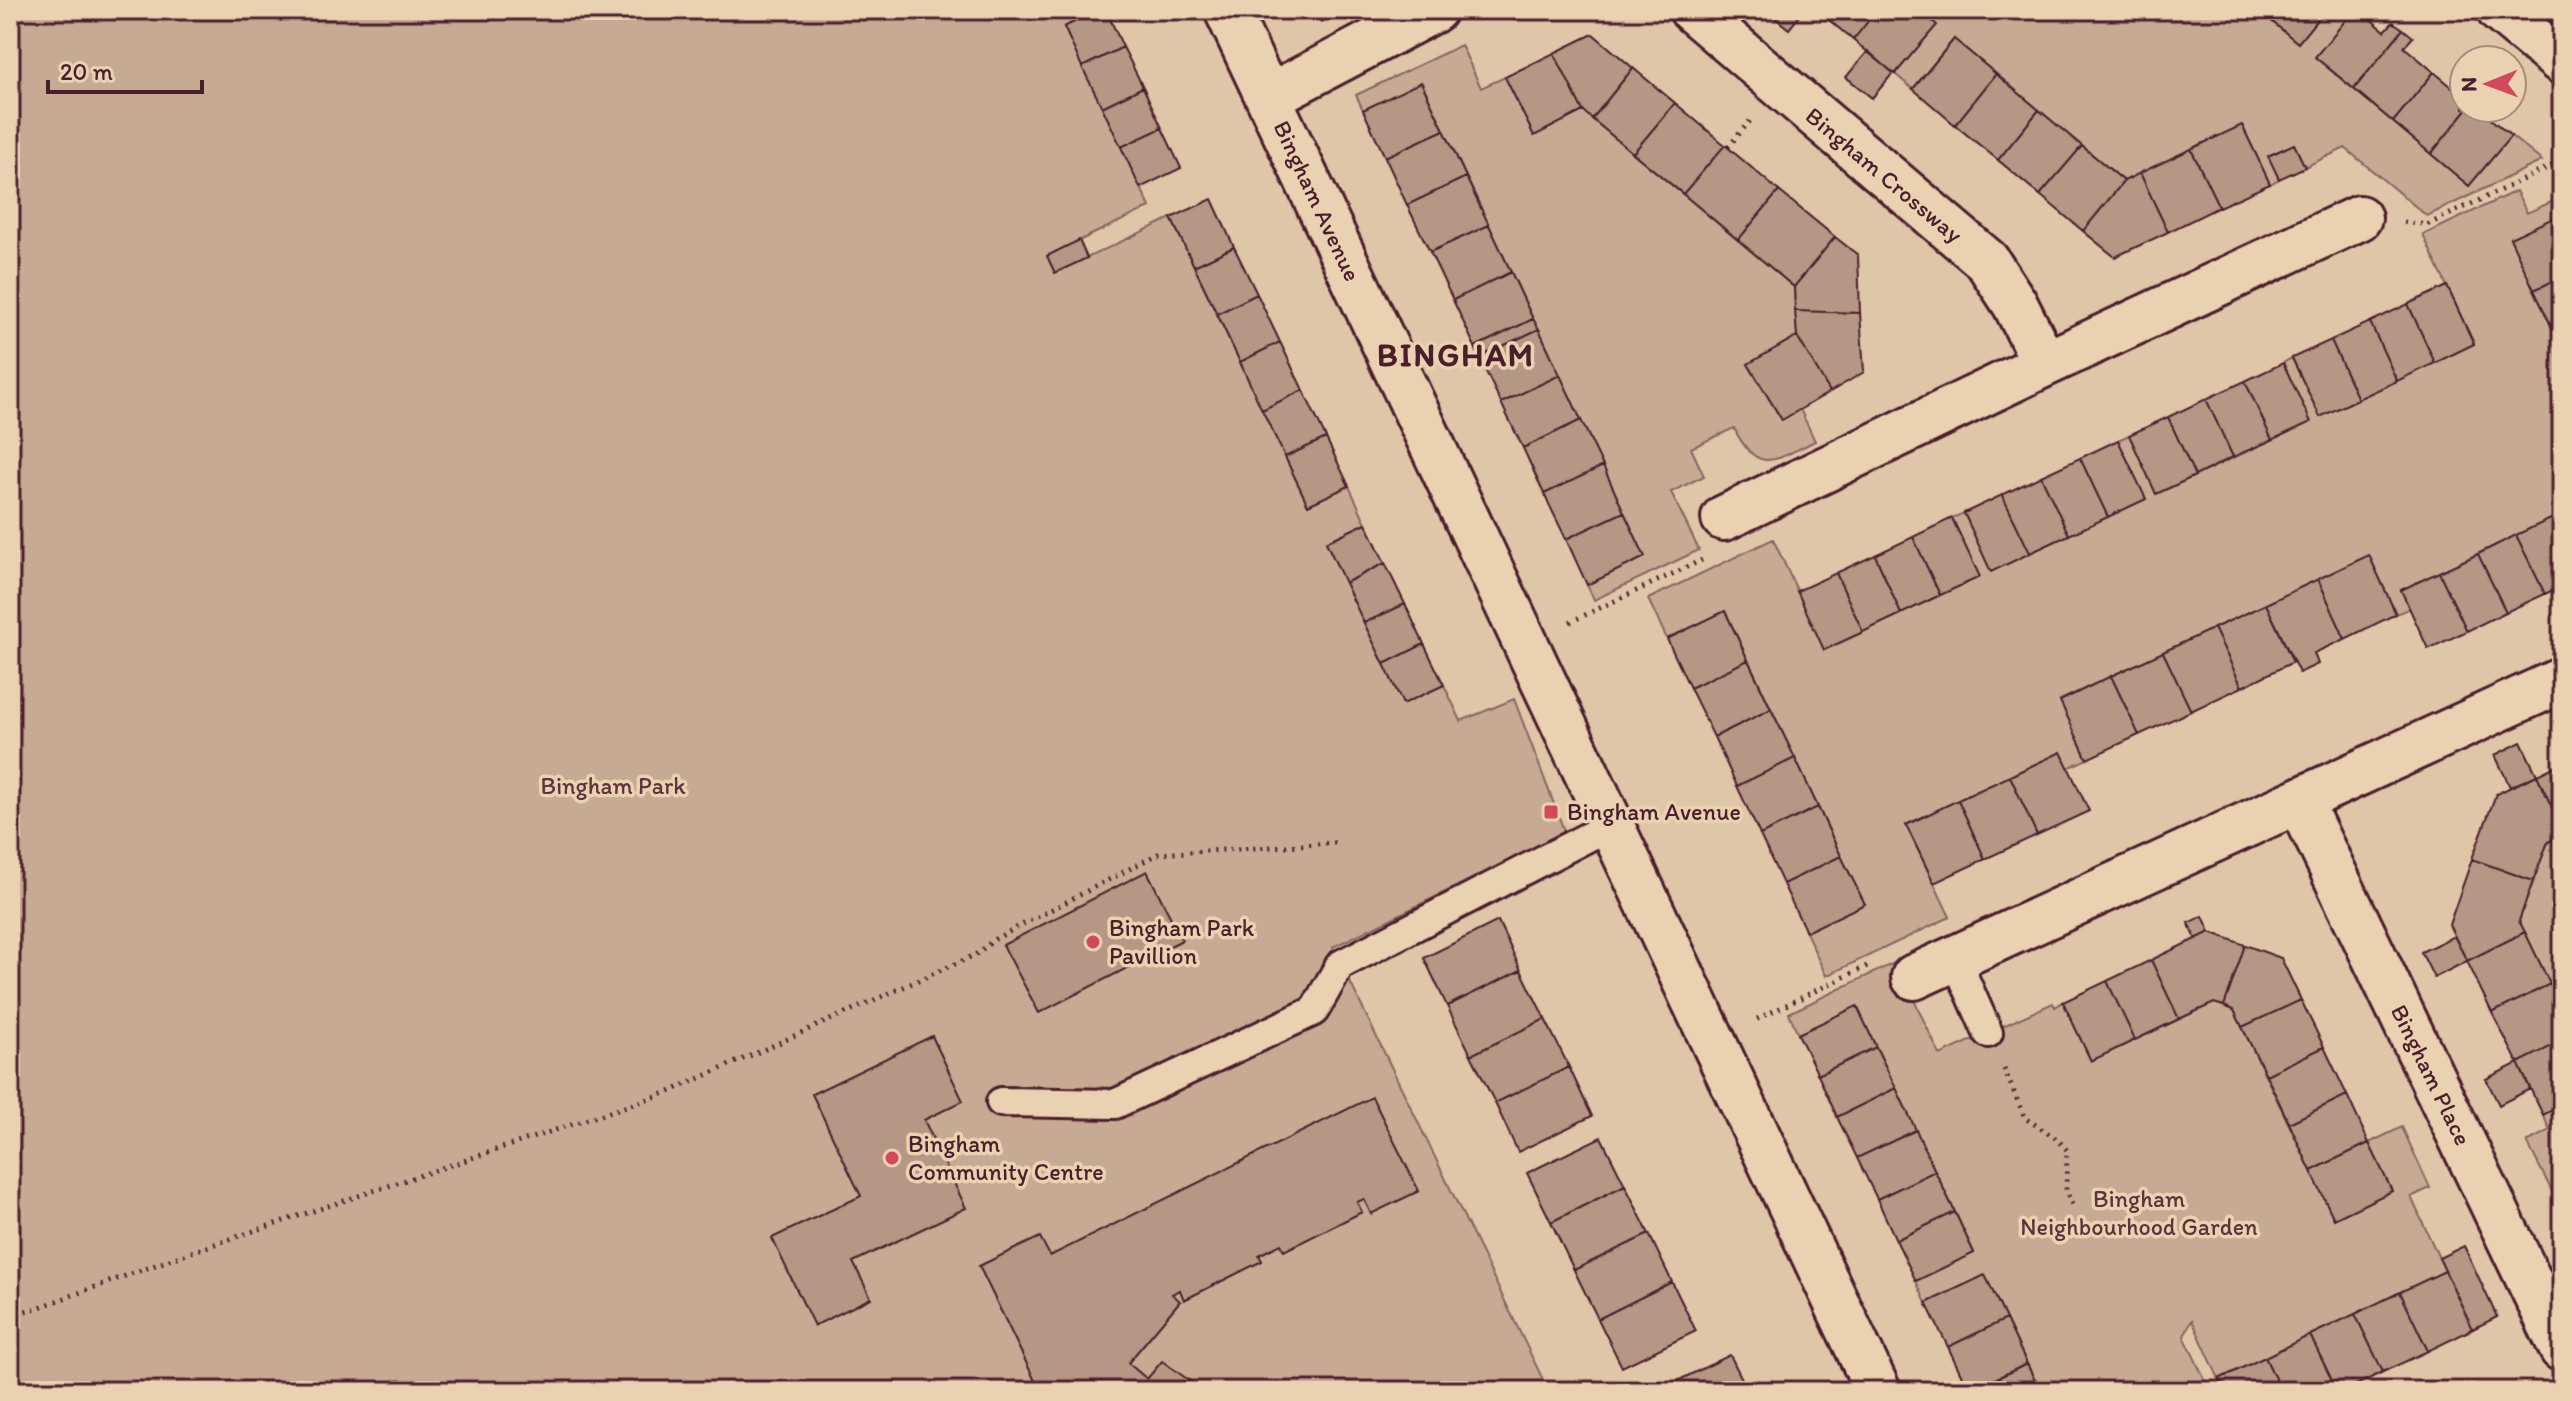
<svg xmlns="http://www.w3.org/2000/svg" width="2572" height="1401" viewBox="0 0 2572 1401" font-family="Itim,sans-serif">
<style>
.green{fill:#c7aa94;stroke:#886460;stroke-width:2}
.building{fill:#b59785;stroke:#4a1f2b;stroke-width:2}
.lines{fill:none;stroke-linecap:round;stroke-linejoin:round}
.service-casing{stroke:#4a1f2b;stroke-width:34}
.minor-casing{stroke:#4a1f2b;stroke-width:50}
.path{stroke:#4a1f2b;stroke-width:5;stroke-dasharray:2 6;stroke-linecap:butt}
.service{stroke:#e9d1b1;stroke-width:28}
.minor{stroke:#e9d1b1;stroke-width:44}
.poi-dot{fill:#d1495b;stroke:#e9d1b1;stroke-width:3}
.labels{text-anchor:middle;stroke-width:7;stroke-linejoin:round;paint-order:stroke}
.street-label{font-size:24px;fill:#4a1f2b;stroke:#e9d1b1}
.park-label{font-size:24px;fill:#5d343b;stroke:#e9d1b1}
.poi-label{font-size:24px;fill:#4a1f2b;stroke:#e9d1b1;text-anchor:start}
.district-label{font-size:32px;font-weight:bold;letter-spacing:2px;fill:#4a1f2b;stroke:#e9d1b1}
</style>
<rect width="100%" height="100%" fill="#dfc6a9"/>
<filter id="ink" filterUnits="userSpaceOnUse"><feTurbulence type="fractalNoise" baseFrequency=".0125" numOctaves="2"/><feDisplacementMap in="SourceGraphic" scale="16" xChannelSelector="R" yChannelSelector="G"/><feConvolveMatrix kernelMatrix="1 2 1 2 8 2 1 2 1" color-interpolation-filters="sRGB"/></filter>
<g filter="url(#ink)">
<path class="green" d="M10,10H1098L1064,27L1150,207L1047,256L1055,273L1171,218L1308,505L1349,486L1366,523L1326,542L1403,704L1444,685L1461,721L1514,699L1565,833L1333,947L1547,1388L1541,1391H10Z
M1919,10H2354L2316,58L2469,185L2511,136L2542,161L2427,216L2345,148L2305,167L2294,144L2269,155L2279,179L2270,184L2242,125L2124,181L1954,39L1913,89L1895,74L1936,25Z
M1461,45L1481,88L1505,77L1534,136L1583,111L1794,287L1797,336L1748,364L1781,419L1800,409L1815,441C1775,460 1758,477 1734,428L1691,448L1704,476L1671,492L1699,550L1594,600L1587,585L1645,557L1422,83L1363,110L1356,95Z
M2516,191L2527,213L2562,197V214L2534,290L2562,348V531L2555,517L2401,590L2410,608L2396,614L2369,556L2060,700L2087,759L2068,768L2061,752L1906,825L1950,917L1826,976L1806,932L1864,904L1725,611L1667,639L1648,599L1773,539L1825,650L1979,577L1952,518L1964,513L1992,571L2145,499L2118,440L2129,435L2157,494L2310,422L2283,363L2292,358L2320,417L2474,344L2423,235Z
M2562,835V1008L2519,921L2548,842Z
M1896,962L1940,1055L2053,1003L2055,1007L2063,1002L2091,1061L2214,1003L2234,1010L2334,1219L2392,1191L2369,1143L2402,1127L2430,1188L2411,1197L2445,1271L2219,1379L2192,1320L2184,1336L2207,1384L2193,1391H2040L1985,1275L1926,1303L1916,1281L1974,1252L1857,1007L1798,1034L1789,1013Z
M2562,1105V1208L2561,1209L2527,1142L2550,1130L2543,1115Z"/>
<path class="building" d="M1098,10H1106L1123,47L1082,67L1064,27Z
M1316,10H1347L1321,22Z
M1765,10H1804L1789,29Z
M1817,10H1877L1853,40Z
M1877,10H1919L1937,25L1895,74L1853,40Z
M2258,10H2325L2298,43Z
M2354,10H2359L2385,31L2393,22L2403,29L2354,89L2315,57Z
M2403,29L2413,37L2404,47L2434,72L2393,122L2354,89Z
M1593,34L1633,68L1592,119L1583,111L1554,53Z
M1954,39L1996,74L1955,125L1913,89Z
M1123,47L1143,87L1102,107L1082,67Z
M1868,51L1893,73L1872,98L1846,77Z
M1554,53L1583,111L1534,136L1505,77Z
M1633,68L1675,103L1633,153L1592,119Z
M2434,72L2464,97V108H2468L2431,154L2393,122Z
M1996,74L2039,110L1998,160L1955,125Z
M1421,82L1444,130L1385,157L1363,110Z
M1143,87L1162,128L1121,147L1102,107Z
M1675,103L1725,145L1683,194L1633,153Z
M2468,108H2483L2481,111L2511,136L2469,186L2431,154Z
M2039,110L2082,146L2040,195L1998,160Z
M2242,125L2270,184L2219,207L2191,149Z
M1162,128L1181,168L1140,188L1121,147Z
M1444,130L1466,177L1407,205L1385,157Z
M2294,144L2305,167L2279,179L2268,156Z
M1725,145L1779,191L1738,240L1683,194Z
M2082,146L2124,181L2083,231L2040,195Z
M2191,149L2219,207L2168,232L2140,173Z
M2140,173L2168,232L2115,257L2083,231L2124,181Z
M1466,177L1489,225L1430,252L1407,205Z
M1779,191L1835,237L1794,287L1738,240Z
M1212,199L1234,247L1194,266L1171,218Z
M2562,214V277L2534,290L2510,238Z
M1489,225L1511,272L1453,300L1430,252Z
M1835,237L1858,255L1860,313L1795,311L1794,287Z
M1079,240L1087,258L1055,273L1047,256Z
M1234,247L1257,294L1217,314L1194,266Z
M1511,272L1533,319L1475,347L1453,300Z
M2562,277V340L2559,342L2534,290Z
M2447,286L2474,344L2435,363L2408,304Z
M1257,294L1280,342L1240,362L1217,314Z
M2408,304L2435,363L2397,381L2370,322Z
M1795,311L1860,313L1864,372L1830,392L1797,336Z
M1533,319L1539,329L1479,357L1475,347Z
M2370,322L2397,381L2358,399L2331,340Z
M1539,329L1560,375L1501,403L1479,357Z
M1797,336L1830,392L1782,420L1748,364Z
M2331,340L2358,399L2320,417L2292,358Z
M1280,342L1303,390L1262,410L1240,362Z
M2283,363L2311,422L2272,440L2245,381Z
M1560,375L1581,420L1523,448L1501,403Z
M2245,381L2272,440L2233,457L2206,399Z
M1303,390L1326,438L1285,457L1262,410Z
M2206,399L2233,457L2195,476L2168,417Z
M2168,417L2195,476L2156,494L2129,435Z
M1581,420L1603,466L1544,494L1523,448Z
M1326,438L1349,486L1308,505L1285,457Z
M2118,440L2146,499L2108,517L2080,458Z
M2080,458L2108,517L2069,535L2041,476Z
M1603,466L1624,512L1566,539L1544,494Z
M2041,476L2069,535L2030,553L2002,495Z
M2002,495L2030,553L1991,572L1964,513Z
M1624,512L1645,557L1587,585L1566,539Z
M2555,517L2562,531V586L2545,594L2516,535Z
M1952,518L1980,577L1940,595L1913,537Z
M1366,523L1385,563L1345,583L1326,542Z
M2516,535L2545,594L2506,612L2478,554Z
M1913,537L1940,595L1901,614L1875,555Z
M2478,554L2506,612L2467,631L2439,572Z
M1875,555L1901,614L1863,632L1836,573Z
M2369,555L2396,614L2345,639L2318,579Z
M1385,563L1405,604L1364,623L1345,583Z
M2439,572L2467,631L2428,649L2401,590Z
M1836,573L1863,632L1824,650L1797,591Z
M2318,579L2345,639L2314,653L2318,664L2299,673L2266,604Z
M1405,604L1424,644L1384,664L1364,623Z
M2266,604L2293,662L2242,687L2214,628Z
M1725,611L1748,660L1690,688L1667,639Z
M2214,628L2242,687L2191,711L2163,652Z
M1424,644L1444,685L1403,704L1384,664Z
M2163,652L2191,711L2139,735L2111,676Z
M1748,660L1771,709L1714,737L1690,688Z
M2111,676L2139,735L2087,759L2060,701Z
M1771,709L1795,758L1737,786L1714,737Z
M2521,742L2537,775L2510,787L2495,755Z
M2061,752L2089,811L2037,835L2010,776Z
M1795,758L1818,807L1760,835L1737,786Z
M2562,763V829L2537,775Z
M2537,775L2562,829V835L2548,842L2533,881L2472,859L2496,794Z
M2010,776L2037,835L1985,859L1958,800Z
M1958,800L1985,859L1934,883L1906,825Z
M1818,807L1841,856L1783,884L1760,835Z
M1841,856L1865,904L1806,932L1783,884Z
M2472,859L2533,881L2519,921L2525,932L2467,961L2449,925Z
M1147,871L1182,940L1039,1013L1003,945Z
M2203,916L2210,932L2196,939L2188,923Z
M1498,921L1521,970L1447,1006L1424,958Z
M2210,932L2245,945L2224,1006L2214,1003L2179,1019L2151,960Z
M2525,932L2550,984L2492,1013L2467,961Z
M2454,936L2467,961L2434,978L2421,952Z
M2245,945L2281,958L2301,1000L2242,1027L2234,1010L2224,1006Z
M2151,960L2179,1019L2135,1040L2107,981Z
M1521,970L1545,1019L1471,1055L1447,1006Z
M2107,981L2135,1040L2091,1061L2063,1002Z
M2550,984L2562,1008V1041L2518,1063L2492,1013Z
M2301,1000L2324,1047L2266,1075L2242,1027Z
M1857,1006L1876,1047L1818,1075L1798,1034Z
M1545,1019L1569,1067L1495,1103L1471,1055Z
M932,1036L963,1101L924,1120L966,1208L853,1262L871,1298L814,1326L772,1238L861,1196L812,1094Z
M2562,1041V1105L2543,1115L2518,1063Z
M1876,1047L1896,1088L1837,1117L1818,1075Z
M2324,1047L2347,1095L2289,1123L2266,1075Z
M2518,1063L2530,1089L2499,1105L2486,1079Z
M1569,1067L1592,1116L1518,1152L1495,1103Z
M1896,1088L1916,1130L1857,1158L1837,1117Z
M2347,1095L2369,1143L2311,1171L2289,1123Z
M1372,1097L1419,1191L1371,1214L1364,1199L1357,1202L1362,1212L1284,1251L1281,1244L1259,1255L1262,1261L1184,1300L1180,1290L1172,1294L1180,1301L1128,1363L1147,1379L1162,1361L1204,1391H1040L979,1266L1040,1237L1050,1256Z
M1916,1130L1935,1171L1877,1199L1857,1158Z
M1601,1137L1625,1185L1551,1222L1527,1173Z
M2369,1143L2392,1191L2334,1219L2311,1171Z
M1935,1171L1955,1212L1896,1240L1877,1199Z
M1625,1185L1649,1234L1574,1270L1551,1222Z
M1955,1212L1974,1253L1916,1281L1896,1240Z
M1649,1234L1672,1282L1598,1319L1574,1270Z
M2464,1246L2497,1317L2473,1329L2439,1258Z
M2445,1271L2473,1329L2428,1351L2400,1292Z
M1985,1275L2006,1319L1948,1347L1926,1303Z
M1672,1282L1696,1331L1622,1367L1598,1319Z
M2400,1292L2428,1351L2383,1372L2355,1314Z
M2355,1314L2383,1372L2344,1391H2337L2310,1335Z
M2006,1319L2027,1364L1969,1391L1948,1347Z
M2310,1335L2337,1391H2281L2265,1357Z
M1730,1355L1748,1391H1657Z
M2265,1357L2281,1391H2226L2219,1379Z
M2027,1364L2040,1391H1970Z"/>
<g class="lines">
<defs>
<path id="service" d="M1955,958L1988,1033
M1001,1102L1115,1104L1314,1011L1340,965L1611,825"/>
<path id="minor" d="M1227,10L1878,1391
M1692,10L1987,261L2015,304L2045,364
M2499,10L2562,62
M1268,97L1434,10
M1724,518L2045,364L2359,218
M2300,802L2562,1349
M1914,977L2562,680"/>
</defs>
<use href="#service" class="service-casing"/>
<use href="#minor" class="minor-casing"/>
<path class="path" d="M1728,147L1750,121
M2404,222L2427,225L2562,161
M1449,366L1478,353
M1570,622L1702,560
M1757,1019L1867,966
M2004,1069L2025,1118L2057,1139L2067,1150L2066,1190L2074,1210
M10,1315L40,1307L194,1251L669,1092L975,955L995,939L1158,854L1335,843"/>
<use href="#service" class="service"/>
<use href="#minor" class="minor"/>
</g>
</g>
<g class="poi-dot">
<rect x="1543" y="804" width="16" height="16" rx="4"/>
<circle cx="1093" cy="942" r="8"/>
<circle cx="892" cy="1158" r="8"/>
</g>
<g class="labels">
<g class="street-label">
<text transform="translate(1884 175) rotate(40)" y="8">Bingham Crossway</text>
<text transform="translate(1317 201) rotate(65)" y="8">Bingham Avenue</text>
<text transform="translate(2431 1075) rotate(64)" y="8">Bingham Place</text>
</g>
<g class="park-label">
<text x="613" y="794">Bingham Park</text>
<text x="2139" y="1207">Bingham<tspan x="2139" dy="28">Neighbourhood Garden</tspan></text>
</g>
<g class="poi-label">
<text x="1567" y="820">Bingham Avenue</text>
<text x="1109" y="936">Bingham Park<tspan x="1109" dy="28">Pavillion</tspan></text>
<text x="908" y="1152">Bingham<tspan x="908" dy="28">Community Centre</tspan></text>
</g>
<g class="district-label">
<text x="1456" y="366">BINGHAM</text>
</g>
</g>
<rect width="2572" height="1401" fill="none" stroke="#e9d1b1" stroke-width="40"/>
<rect x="20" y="20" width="2532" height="1361" fill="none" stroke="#4a1f2b" stroke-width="3" filter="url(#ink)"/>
<g transform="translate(2488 84) rotate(269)"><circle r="38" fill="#e9d1b1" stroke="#a98a7b" stroke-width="2"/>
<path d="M0-6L14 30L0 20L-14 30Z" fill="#d1495b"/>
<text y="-12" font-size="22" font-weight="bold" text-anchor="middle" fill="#4a1f2b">N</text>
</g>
<path d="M48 80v12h154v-12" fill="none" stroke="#4a1f2b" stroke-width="4"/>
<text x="60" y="80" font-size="24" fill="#4a1f2b" stroke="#e9d1b1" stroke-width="6" paint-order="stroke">20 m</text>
</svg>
